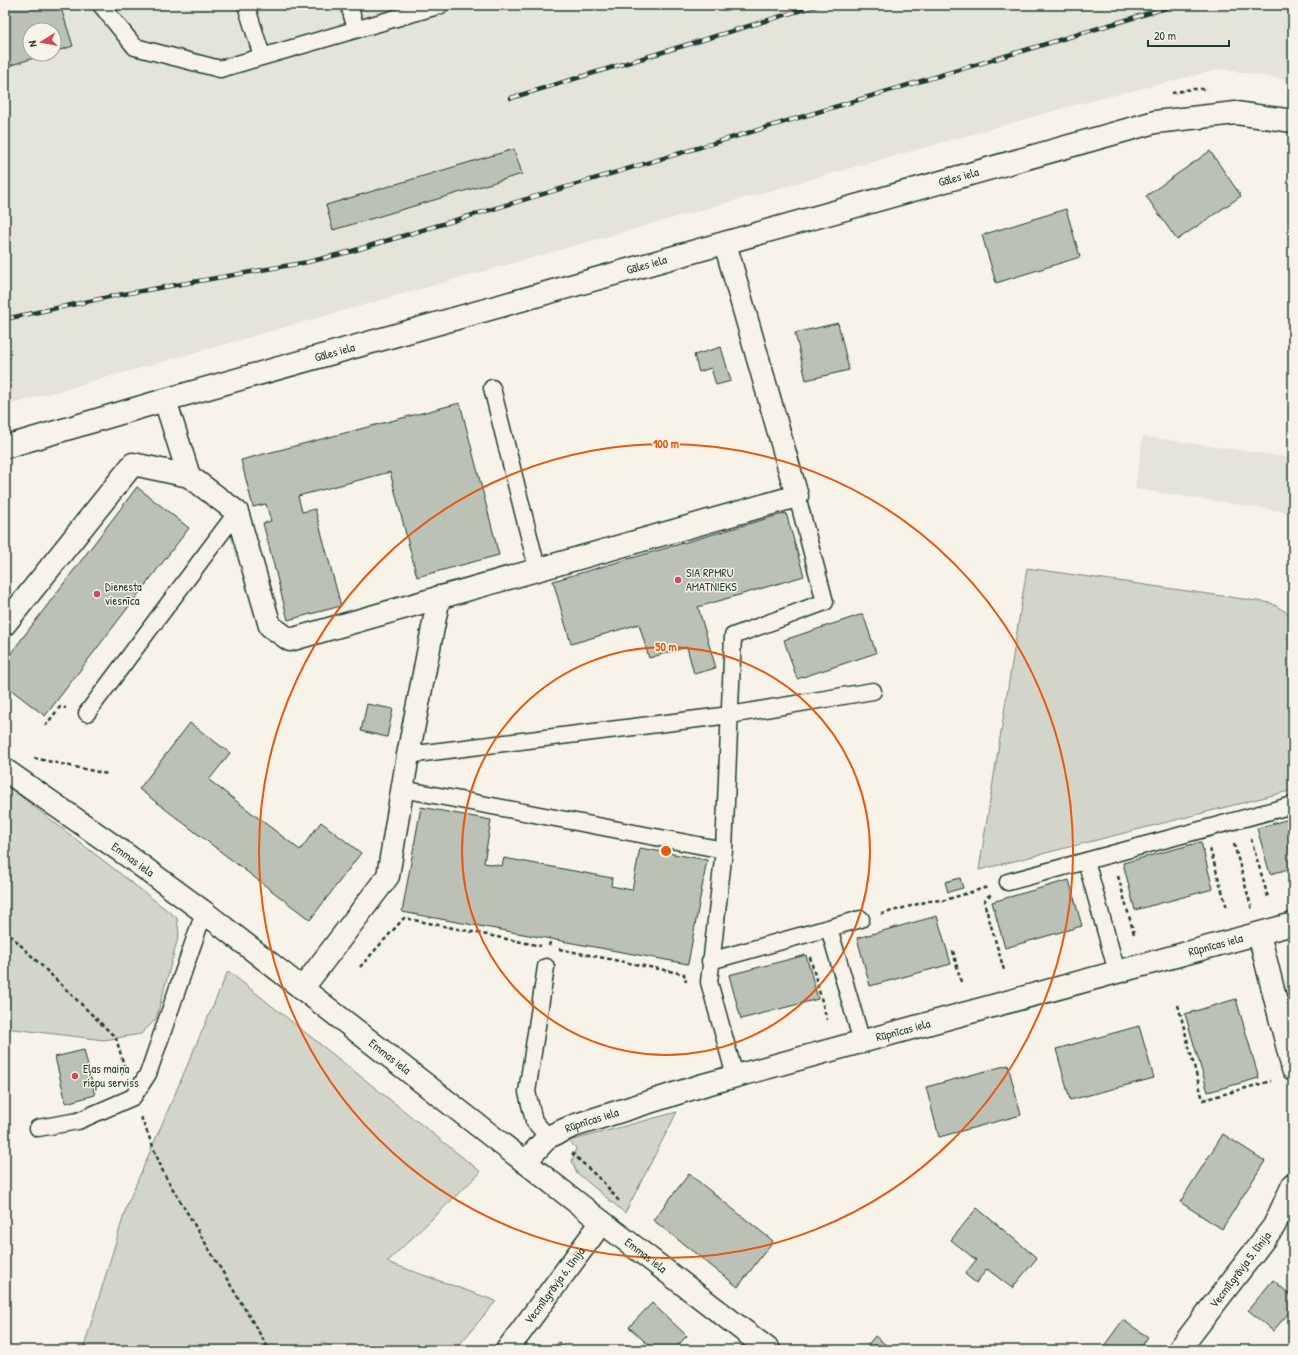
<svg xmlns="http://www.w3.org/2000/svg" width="1298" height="1355" viewBox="0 0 1298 1355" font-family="'Patrick Hand',sans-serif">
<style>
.built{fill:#e5e4d9;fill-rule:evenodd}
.green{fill:#d3d5ca;stroke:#79897f}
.building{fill:#bbc1b6;stroke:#1f3d34}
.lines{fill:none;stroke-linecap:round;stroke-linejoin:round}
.service-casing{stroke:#1f3d34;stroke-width:19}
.minor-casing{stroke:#1f3d34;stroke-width:25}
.secondary-casing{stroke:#1f3d34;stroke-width:25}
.path{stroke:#1f3d34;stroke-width:2.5;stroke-dasharray:4 3;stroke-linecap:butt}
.service{stroke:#f7f3e8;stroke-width:16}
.minor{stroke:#f7f3e8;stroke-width:22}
.secondary{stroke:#f7f3e8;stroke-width:22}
.rail-casing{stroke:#1f3d34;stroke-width:4.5}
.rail{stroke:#f7f3e8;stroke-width:3;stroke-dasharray:9;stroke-linecap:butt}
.ring{fill:none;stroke:#e8590c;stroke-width:2}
.poi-dot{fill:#d1495b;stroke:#f7f3e8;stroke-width:1.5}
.labels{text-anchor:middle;stroke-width:3;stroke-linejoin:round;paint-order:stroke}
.street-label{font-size:12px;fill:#1f3d34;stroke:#f7f3e8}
.poi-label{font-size:12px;fill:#1f3d34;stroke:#f7f3e8;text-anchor:start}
.centre{fill:#e8590c;stroke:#f7f3e8;stroke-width:2}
.ring-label{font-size:12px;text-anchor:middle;font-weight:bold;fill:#e8590c;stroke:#f7f3e8;stroke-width:3;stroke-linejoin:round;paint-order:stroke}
</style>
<rect width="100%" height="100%" fill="#f7f3e8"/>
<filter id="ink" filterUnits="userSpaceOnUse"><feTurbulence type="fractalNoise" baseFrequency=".025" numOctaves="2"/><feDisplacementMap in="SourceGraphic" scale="8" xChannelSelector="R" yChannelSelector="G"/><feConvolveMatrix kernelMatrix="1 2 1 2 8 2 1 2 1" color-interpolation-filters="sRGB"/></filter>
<g filter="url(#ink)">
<path class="built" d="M5,5H1293V81L1221,69L1075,105L5,406ZM30,30H54V54H30Z
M1143,436L1293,458V513L1135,489Z"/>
<path class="green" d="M1027,568L1271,603L1293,616V790L979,870Z
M5,784L177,918L179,934L156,1019L141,1034L104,1040L5,1028Z
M228,971L481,1172L387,1262L496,1301L455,1350H336L322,1342L316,1350H83L127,1205Z
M677,1112L625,1213L577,1173L572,1161L576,1148L569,1141Z"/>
<path class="building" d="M5,5H60L73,46L54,52V30H30V54H47L5,67Z
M131,5H142L132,8Z
M514,149L522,174L333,230L326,205Z
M1210,151L1241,196L1177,240L1146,196Z
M1066,209L1080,257L996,283L982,235Z
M838,323L849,370L806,380L795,333Z
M721,347L731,381L716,385L711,368L699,372L694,355Z
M460,403L499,555L417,577L390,472L298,496L302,512L315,509L341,606L288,620L263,523L271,521L266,504L253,507L241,460Z
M137,487L189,528L45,716L5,685V661Z
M786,513L804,576L698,607L716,668L694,674L687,647L649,658L639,624L571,644L553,581Z
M863,614L876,653L797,679L784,640Z
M367,704L393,709L387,737L361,731Z
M190,723L230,753L209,780L300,850L321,822L361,853L310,920L139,789Z
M421,807L491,820L484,863L502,866L504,858L612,878L611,886L632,890L640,848L707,860L688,964L402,912Z
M1293,818V868L1270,874L1257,828Z
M1201,842L1213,889L1135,910L1123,863Z
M960,878L963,888L948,892L945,882Z
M1069,880L1082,926L1005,948L992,902Z
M937,916L951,964L870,986L857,938Z
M806,955L818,999L741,1019L729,975Z
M1236,999L1259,1078L1208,1092L1185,1014Z
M1139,1026L1154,1078L1070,1100L1056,1049Z
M84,1050L95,1095L66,1103L55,1057Z
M1008,1065L1021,1115L939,1137L926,1087Z
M1223,1134L1265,1161L1222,1229L1180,1202Z
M689,1174L773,1241L738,1287L653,1220Z
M977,1208L1037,1258L1012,1288L987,1269L976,1283L965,1274L976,1260L951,1240Z
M1273,1280L1293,1297V1308L1273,1331L1248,1310Z
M652,1303L687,1336L673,1350H654L629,1327Z
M1123,1320L1148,1337L1139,1350H1101Z
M875,1336L892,1350H864Z
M559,1342L566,1350H551Z"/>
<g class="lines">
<defs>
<path id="service" d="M101,5L135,47L220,69L441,5
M246,5L262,56
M349,5L356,29
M492,388L537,568
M87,713L237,512
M408,755L730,715L873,691
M402,789L724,850
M1086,861L1117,972
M1008,882L1293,805
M829,928L862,1042
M710,961L861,919
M546,967L527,1092L534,1121L548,1137
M735,1076L709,982L724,850L733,636L825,602L797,496
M38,1128L78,1121L133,1097L148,1074L204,912"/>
<g id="minor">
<path d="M165,400L189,476L237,512L270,626L290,640L797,496L725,243"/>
<path id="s1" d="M5,447L165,400L1155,122L1236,113L1293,121"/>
<path d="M5,624L133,464L189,476"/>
<path d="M1259,934L1293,1069"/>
<path d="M302,989L388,876L408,755L439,597"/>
<path id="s2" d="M525,1162L548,1137L573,1126L703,1085L1293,924"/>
<path id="s3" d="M507,1350L602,1222"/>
<path id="s4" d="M1179,1350L1274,1226L1293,1185"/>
</g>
<g id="secondary">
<path id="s5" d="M5,770L128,856L204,912L602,1222L769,1350"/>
</g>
</defs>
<use href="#service" class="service-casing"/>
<use href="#minor" class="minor-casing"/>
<use href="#secondary" class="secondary-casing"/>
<path class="path" d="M1172,93L1191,89H1207
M45,726L60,707L66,708
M34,758L107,774
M1251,839L1268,897
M1234,844L1252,910
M1210,849L1227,908
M1118,876L1134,934
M991,895L988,896L984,902L1004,970
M881,914L929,901L945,900L988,887
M5,930L116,1038L125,1069
M549,946L551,939
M559,949L684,974L686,982
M953,951L961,982
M810,957L827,1020
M360,967L404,918L541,946
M1178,1005L1203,1100L1271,1081
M141,1117L164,1174L267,1346L273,1350
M572,1153L603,1182L619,1201"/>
<use href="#service" class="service"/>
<use href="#minor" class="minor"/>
<use href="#secondary" class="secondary"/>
<defs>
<path id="rail" d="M511,98L818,5
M5,319L118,295L308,262L349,252L1176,5"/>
</defs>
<use href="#rail" class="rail-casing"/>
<use href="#rail" class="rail"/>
</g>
</g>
<g class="ring">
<circle cx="666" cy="851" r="204"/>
<circle cx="666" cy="851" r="407"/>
</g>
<g class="poi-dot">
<circle cx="678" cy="580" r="4"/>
<circle cx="97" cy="594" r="4"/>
<circle cx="75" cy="1076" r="4"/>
</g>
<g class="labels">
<g class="street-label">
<text dy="4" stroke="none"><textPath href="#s1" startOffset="991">Gāles iela</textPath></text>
<text dy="4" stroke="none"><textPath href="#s1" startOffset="667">Gāles iela</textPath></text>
<text dy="4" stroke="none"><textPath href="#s1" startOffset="343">Gāles iela</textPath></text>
<text dy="4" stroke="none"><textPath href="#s5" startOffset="156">Emmas iela</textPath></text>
<text dy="4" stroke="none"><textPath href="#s2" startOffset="729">Rūpnīcas iela</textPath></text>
<text dy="4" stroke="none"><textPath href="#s2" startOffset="405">Rūpnīcas iela</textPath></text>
<text dy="4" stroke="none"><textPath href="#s5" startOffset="480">Emmas iela</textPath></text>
<text dy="4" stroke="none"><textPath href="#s2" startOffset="81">Rūpnīcas iela</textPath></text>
<text dy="4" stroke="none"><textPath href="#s5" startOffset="804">Emmas iela</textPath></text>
<text dy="4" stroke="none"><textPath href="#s4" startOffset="101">Vecmīlgrāvja 5. līnija</textPath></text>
<text dy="4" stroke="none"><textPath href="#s3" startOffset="80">Vecmīlgrāvja 6. līnija</textPath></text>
</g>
<g class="poi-label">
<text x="686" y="577">SIA RPMRU<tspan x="686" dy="14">AMATNIEKS</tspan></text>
<text x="105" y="591">Dienesta<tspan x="105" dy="14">viesnīca</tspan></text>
<text x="83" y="1073">Eļas maiņa<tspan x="83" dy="14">riepu serviss</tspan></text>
</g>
</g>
<circle cx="666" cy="851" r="6" class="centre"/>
<g class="ring-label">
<text x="666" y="448">100 m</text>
<text x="666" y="651">50 m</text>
</g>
<rect width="1298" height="1355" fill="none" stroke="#f7f3e8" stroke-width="20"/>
<rect x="10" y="10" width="1278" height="1335" fill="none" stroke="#1f3d34" stroke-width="1.5" filter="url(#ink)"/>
<g transform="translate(42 42) rotate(259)"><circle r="19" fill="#f7f3e8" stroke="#a1aaa0"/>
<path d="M0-3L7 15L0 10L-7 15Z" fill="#d1495b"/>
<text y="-6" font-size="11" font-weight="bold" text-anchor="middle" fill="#1f3d34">N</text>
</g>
<path d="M1148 40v6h81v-6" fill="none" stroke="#1f3d34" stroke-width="2"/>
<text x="1154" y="40" font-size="12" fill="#1f3d34" stroke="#f7f3e8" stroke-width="3" paint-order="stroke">20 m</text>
</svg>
